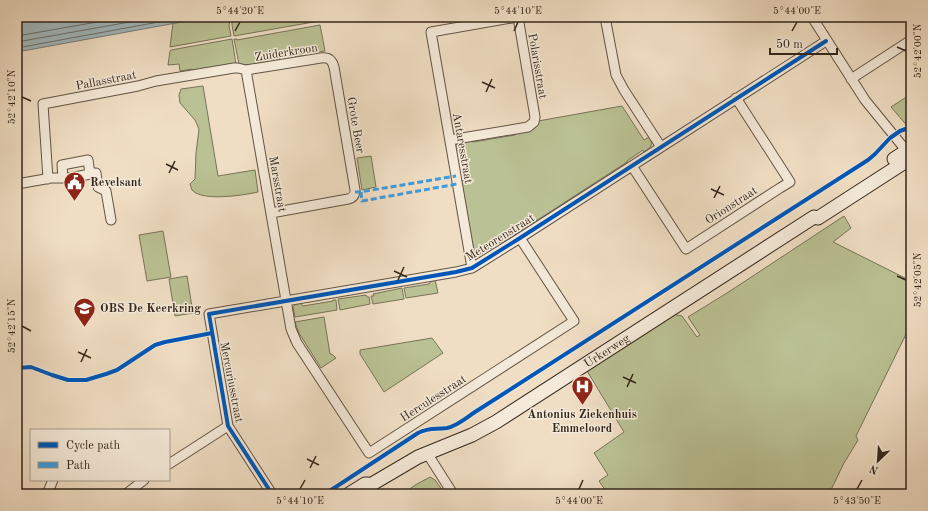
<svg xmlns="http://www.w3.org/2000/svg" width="928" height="511" viewBox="0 0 928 511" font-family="'Old Standard TT',serif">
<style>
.green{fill:#bac194;stroke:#767458}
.water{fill:#a1b9c0;stroke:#757e7e}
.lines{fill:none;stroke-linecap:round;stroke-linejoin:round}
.shore{stroke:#6a706e;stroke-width:1}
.minor-casing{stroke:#625445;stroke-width:11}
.secondary-casing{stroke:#33261b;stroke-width:15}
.minor{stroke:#f5ead9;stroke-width:9}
.secondary{stroke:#f5ead9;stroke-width:13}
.quiet{stroke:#3e9cdf;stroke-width:3;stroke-dasharray:6 3;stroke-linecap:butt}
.cycleway-casing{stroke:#f5ead9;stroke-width:6}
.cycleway{stroke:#0057b8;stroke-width:4}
.ticks{fill:none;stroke:#33261b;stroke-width:1.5}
.labels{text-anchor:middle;stroke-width:3;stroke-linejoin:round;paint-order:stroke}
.street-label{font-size:12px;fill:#33261b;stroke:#f5ead9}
.poi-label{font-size:12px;font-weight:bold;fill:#33261b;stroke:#f5ead9;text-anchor:start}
.neatline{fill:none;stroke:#33261b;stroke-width:1.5}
.ticks-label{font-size:10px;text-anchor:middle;fill:#33261b}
</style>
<rect width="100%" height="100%" fill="#f0dec4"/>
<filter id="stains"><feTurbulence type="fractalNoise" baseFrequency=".005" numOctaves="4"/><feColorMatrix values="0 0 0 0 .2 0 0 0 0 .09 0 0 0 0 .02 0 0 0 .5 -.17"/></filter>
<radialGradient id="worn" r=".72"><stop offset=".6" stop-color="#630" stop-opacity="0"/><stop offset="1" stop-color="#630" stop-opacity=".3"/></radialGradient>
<path class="green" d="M209,17H342L234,36L232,25V18L230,19L229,26L231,36L170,47L173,23Z
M320,25L325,51L318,52L317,46L301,49L303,58L296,59L294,50L279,53L280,62L255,66L239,64L234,39H237V40Z
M232,39L236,64L193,71L192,69L180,71L179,64L168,65L170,51L171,50Z
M203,86L218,176L255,170L258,192C245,195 202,202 192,190C191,188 191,186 190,184L195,179L196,153L199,129L195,120L180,103L179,95L181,89Z
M911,94V126L909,128L891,107Z
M622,106L644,140L649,137C654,144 651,148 644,152L643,150L627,161V162L502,243L501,242L480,255V256H477L474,255L471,246H473V245L471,244L460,181L466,180L461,150L455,151L456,145L458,142L468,140L473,142L515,135L517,131C526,130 536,131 538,121Z
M371,156L376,187L362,190L357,158Z
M844,216L851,228L833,242L911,281V324L856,436L858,440L844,463L829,494H608L599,481L608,475L594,453L624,432L587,371L673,314L682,316L697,337L700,335L688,317L727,293Z
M163,231L171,277L147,281L139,235Z
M187,276L193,313L175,316L169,279Z
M435,280L438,293L406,298L404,288L429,284L431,281Z
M402,288L404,299L373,304L371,296H374L373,294Z
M366,295L367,297H369L370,304L340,310L338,299Z
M333,300H336L337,310L295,317L293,307L296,304L300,303L303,306L333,301Z
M324,317L330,354H332L336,358L321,368L299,333L295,322Z
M432,338L443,353L384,392L360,354V350Z
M430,477L435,480L445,494H402L417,484Z"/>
<path class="water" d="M17,17H209L17,52Z"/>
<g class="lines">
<path class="shore" d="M17,36L126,17
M17,42L158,17
M17,48L186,17"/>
<defs>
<path id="minor" d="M605,17L616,75L624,90L661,147
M812,17L865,100L909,154
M246,70L291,329L297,343L369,453L574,321L520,238
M851,79L911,40
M450,140L528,127L534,122L535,117L518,17
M632,166L686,249L780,188L790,182L736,98
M63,178L62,165L88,160L90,174
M48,179L43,104L138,86L156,81L234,68H238L246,70L321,58C329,57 332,60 334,67L355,190C355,195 353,198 348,199L271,213
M17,184L51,178H69L96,173L98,187L106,191L111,220
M472,268L431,32L517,17
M427,453L453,494
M169,464L228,426
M17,492L22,494
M47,494L53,480
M126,494L144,480
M272,494L228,426L209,314L456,272L472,268L520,238L826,41"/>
<g id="secondary">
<path d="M894,159L911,148"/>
<path d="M349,494L365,484H368"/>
<path id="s1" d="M362,494L369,489L372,484L418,457L472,435L496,422L814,217L818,218L911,158"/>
</g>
</defs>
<use href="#minor" class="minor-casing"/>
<use href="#secondary" class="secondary-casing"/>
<use href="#minor" class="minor"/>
<use href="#secondary" class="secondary"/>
<path class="quiet" d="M355,192H360L456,176
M361,192L362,201L457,184"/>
<defs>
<path id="cycleway" d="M17,368L31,367L52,375L68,380H86L106,374L117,370L155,345L165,342L212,333
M272,494L228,426L209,314L456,272L472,268L520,238L826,41
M325,494L418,433C431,427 435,430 447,428C457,426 466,418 475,412L868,160L875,154L890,138L900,131L911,127"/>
</defs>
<use href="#cycleway" class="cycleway-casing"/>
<use href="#cycleway" class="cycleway"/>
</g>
<path class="ticks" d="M235,31L240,22M514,31L518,22M792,31L797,22M897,47L906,51M482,82L495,88M486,92L492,79M22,97L31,101M166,164L178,170M169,173L175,161M711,189L724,195M714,198L720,186M394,271L407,277M897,276L906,280M398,280L404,267M22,326L31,331M78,352L91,358M81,362L87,349M623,377L636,383M627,387L633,374M307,459L319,465M310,468L316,456M300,489L305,480M579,489L583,480M857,489L862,480"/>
<defs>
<symbol id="civic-pin" viewBox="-11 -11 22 30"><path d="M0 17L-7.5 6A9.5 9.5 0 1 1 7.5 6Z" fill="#8f2418" stroke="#f5ead9"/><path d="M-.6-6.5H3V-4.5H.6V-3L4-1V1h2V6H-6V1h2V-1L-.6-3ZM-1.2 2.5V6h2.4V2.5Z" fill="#fff"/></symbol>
<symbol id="school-pin" viewBox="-11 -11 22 30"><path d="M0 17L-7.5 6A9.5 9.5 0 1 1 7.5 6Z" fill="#8f2418" stroke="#f5ead9"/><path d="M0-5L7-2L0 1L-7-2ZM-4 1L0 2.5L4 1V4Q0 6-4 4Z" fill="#fff"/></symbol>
<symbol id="hospital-pin" viewBox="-11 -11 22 30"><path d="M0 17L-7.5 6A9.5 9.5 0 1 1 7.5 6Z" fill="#8f2418" stroke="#f5ead9"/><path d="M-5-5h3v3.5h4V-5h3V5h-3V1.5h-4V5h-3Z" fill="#fff"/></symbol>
</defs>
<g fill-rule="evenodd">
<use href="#civic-pin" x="62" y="170" width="25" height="34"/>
<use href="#school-pin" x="72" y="296" width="25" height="34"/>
<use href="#hospital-pin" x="570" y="374" width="25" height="34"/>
</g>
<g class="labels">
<g class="street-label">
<text transform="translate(286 52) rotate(-9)" y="4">Zuiderkroon</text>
<text transform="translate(538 66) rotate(80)" y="4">Polarisstraat</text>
<text transform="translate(106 80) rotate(-11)" y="4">Pallasstraat</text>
<text transform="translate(356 125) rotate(80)" y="4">Grote Beer</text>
<text transform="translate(463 148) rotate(80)" y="4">Antaresstraat</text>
<text transform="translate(278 184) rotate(80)" y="4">Marsstraat</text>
<text transform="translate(731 205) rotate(-33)" y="4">Orionstraat</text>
<text transform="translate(500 237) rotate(-32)" y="4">Meteorenstraat</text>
<text dy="4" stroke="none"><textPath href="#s1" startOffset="285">Urkerweg</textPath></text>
<text transform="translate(232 382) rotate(79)" y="4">Mercuriusstraat</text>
<text transform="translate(433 398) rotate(-33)" y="4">Herculesstraat</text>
</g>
<g class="poi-label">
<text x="90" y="186">Revelsant</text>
<text x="100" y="312">OBS De Keerkring</text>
<text x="582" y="418" text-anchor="middle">Antonius Ziekenhuis<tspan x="582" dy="14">Emmeloord</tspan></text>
</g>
</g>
<rect width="928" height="511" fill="none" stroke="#f0dec4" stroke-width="44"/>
<rect x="30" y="429" width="140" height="52" fill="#f5ead9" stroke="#a79c8d"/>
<rect x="38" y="442" width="20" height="6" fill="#0057b8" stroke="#a79c8d"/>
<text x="66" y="449" font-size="12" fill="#33261b">Cycle path</text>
<rect x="38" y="462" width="20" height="6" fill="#3e9cdf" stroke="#a79c8d"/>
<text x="66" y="469" font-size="12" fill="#33261b">Path</text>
<g transform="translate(878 461) rotate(205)" stroke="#f5ead9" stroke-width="3" paint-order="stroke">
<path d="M0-3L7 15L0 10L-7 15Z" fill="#33261b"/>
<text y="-6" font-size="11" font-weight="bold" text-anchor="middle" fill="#33261b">N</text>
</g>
<path d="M770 48v6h67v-6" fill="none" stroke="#33261b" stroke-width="2"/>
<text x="776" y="48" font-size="12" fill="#33261b" stroke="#f5ead9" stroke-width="3" paint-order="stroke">50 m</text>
<rect x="22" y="22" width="884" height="467" class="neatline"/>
<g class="ticks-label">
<text x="240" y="14">5°44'20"E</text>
<text x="518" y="14">5°44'10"E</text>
<text x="797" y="14">5°44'00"E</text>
<text transform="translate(917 51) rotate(-90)" y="4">52°42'00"N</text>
<text transform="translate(11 97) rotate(-90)" y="4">52°42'10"N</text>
<text transform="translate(917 280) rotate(-90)" y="4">52°42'05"N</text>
<text transform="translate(11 326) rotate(-90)" y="4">52°42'15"N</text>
<text x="300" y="504">5°44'10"E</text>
<text x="579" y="504">5°44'00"E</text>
<text x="857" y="504">5°43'50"E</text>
</g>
<rect width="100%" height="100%" filter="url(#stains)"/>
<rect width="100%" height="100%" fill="url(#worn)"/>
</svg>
